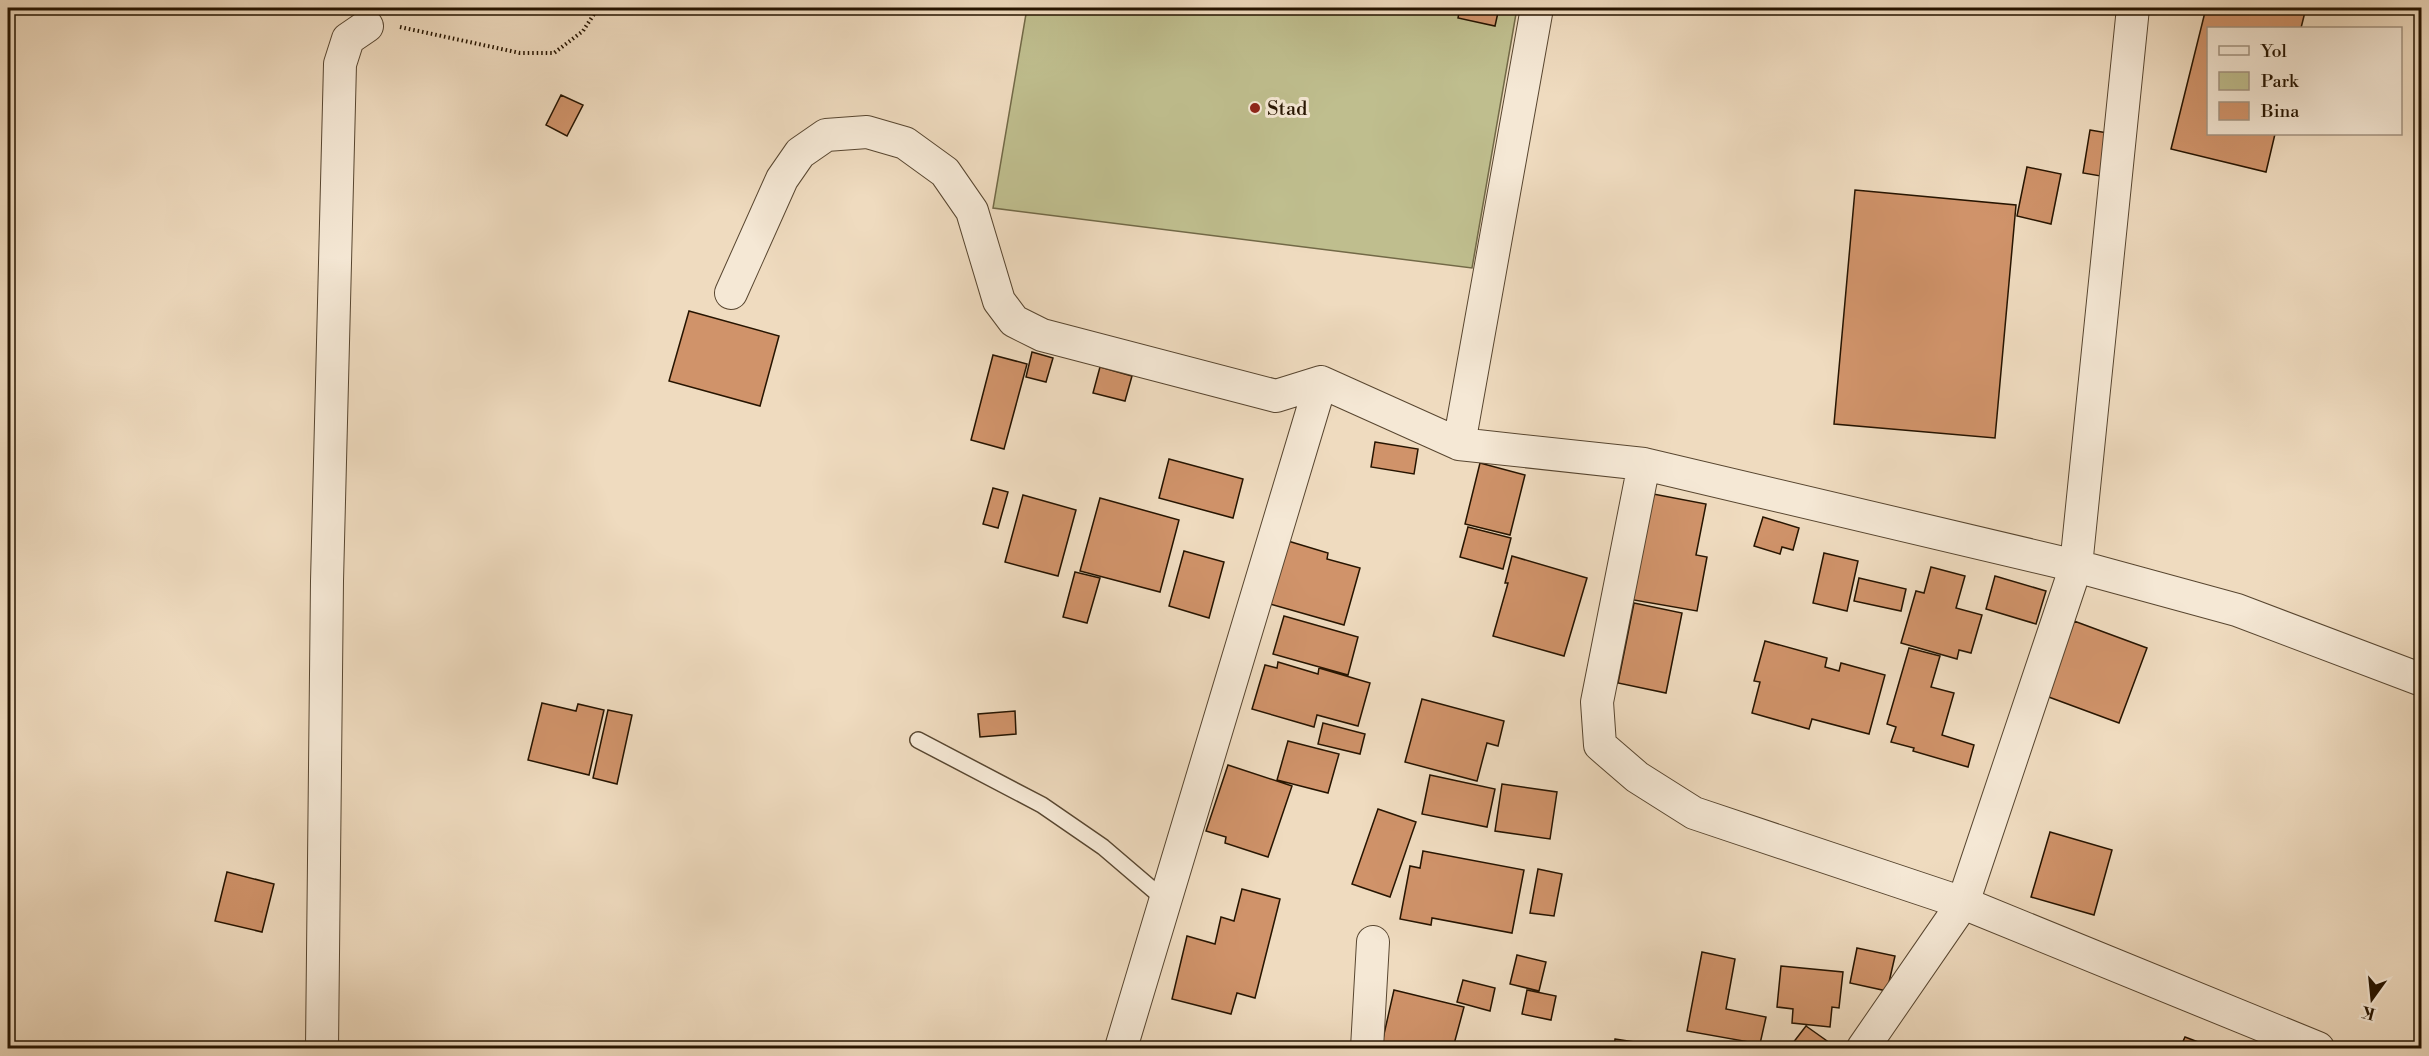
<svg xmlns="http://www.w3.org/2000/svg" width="2429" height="1056" viewBox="0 0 2429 1056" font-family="'Libre Bodoni',serif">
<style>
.green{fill:#bfbe8e;stroke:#726947;stroke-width:1.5}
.building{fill:#d0936a;stroke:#261400;stroke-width:1.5}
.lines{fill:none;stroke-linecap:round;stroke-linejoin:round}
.lane-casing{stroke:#584630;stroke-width:18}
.street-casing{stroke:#584630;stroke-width:34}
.path{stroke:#261400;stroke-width:4;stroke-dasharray:1.5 3;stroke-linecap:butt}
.lane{stroke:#f5e8d5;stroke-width:15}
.street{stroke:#f5e8d5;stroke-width:32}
.poi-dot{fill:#8f2418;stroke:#f5e8d5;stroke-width:2}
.labels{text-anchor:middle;stroke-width:6;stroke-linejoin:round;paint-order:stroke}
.poi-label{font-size:20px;fill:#261400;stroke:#f5e8d5;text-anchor:start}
</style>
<rect width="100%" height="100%" fill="#efdbbf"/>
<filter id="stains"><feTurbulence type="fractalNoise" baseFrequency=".00333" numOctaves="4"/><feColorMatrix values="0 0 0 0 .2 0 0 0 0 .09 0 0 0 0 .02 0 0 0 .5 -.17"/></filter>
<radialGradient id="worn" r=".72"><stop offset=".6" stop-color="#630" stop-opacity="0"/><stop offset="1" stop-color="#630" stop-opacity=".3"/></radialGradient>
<path class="green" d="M1027,8H1517L1472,268L993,208Z"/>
<path class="building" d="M1460,8H1499L1495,26L1458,18Z
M2206,8H2306L2301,28H2208V134H2275L2266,172L2171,149Z
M561,95L583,105L567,136L546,125Z
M2090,130L2120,135L2112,178L2083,173Z
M2027,167L2061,174L2051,224L2017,216Z
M1855,190L2016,205L1995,438L1834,424Z
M689,311L779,336L760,406L669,381Z
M1032,352L1053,358L1046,382L1026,377Z
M993,355L1027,364L1004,449L971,440Z
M1100,367L1132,376L1125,401L1093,393Z
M1375,442L1418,449L1414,474L1371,467Z
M1169,459L1243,479L1233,518L1159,498Z
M1480,463L1525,475L1510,535L1465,524Z
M993,488L1008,492L998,528L983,524Z
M1648,493L1706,504L1696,555L1707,557L1697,611L1628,599Z
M1023,495L1076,510L1058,576L1005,562Z
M1100,498L1179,520L1160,592L1080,571Z
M1763,517L1799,528L1793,550L1782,547L1780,554L1754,546Z
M1468,527L1511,538L1503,569L1460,557Z
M1288,541L1328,553L1327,559L1360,568L1344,625L1270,604Z
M1184,551L1224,562L1209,618L1169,606Z
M1824,553L1858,561L1847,611L1813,603Z
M1512,556L1587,578L1564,656L1493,636L1508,583H1505Z
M1931,567L1965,576L1956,608L1982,615L1971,653L1959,650L1957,659L1901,643L1916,591L1924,593Z
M1075,572L1100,578L1087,623L1063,617Z
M1995,576L2046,591L2036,624L1986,609Z
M1859,578L1906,589L1901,611L1854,601Z
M1634,603L1682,613L1666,693L1618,683Z
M1284,616L1358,637L1348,675L1273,654Z
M2074,621L2147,648L2119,723L2046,696Z
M1765,641L1827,658L1825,667L1839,671L1841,663L1885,675L1869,734L1812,719L1809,729L1752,713L1760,682L1754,681Z
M1909,648L1940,656L1931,687L1954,693L1942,735L1974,745L1968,767L1913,751L1914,748L1891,742L1896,727L1887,724Z
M1278,662L1318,674L1319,668L1370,683L1358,726L1317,715L1314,727L1252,709L1265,665L1277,668Z
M1422,699L1504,721L1498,746L1487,743L1477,781L1405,762Z
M542,703L576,711L578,704L604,710L589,775L528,760Z
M608,710L632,715L617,784L593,778Z
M1015,711L1016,734L980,737L978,714Z
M1323,723L1365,734L1360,754L1318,744Z
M1288,741L1339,754L1328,793L1277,780Z
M1228,765L1292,786L1268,857L1225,843L1226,837L1206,831Z
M1430,775L1495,789L1487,827L1422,814Z
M1502,784L1557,792L1550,839L1495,831Z
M1378,809L1416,822L1390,897L1352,884Z
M2050,832L2112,850L2094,915L2031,897Z
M1423,851L1524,870L1512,933L1432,918L1431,925L1400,919L1410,866L1420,868Z
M1538,869L1562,874L1554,916L1530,913Z
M227,872L274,884L262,932L215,921Z
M1242,889L1280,899L1255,998L1237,993L1231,1014L1172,999L1187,936L1215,944L1221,917L1234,921Z
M1857,948L1895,956L1887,991L1850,983Z
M1702,952L1735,959L1726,1009L1766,1017L1760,1044L1687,1031Z
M1517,955L1546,962L1539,991L1510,984Z
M1781,966L1843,972L1839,1008L1832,1007L1830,1027L1792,1023L1793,1009L1777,1007Z
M1463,980L1495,988L1490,1011L1457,1002Z
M1394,990L1464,1007L1453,1048H1405L1382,1043Z
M1527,990L1556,996L1551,1020L1522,1014Z
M1806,1026L1837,1048H1789Z
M2185,1037L2214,1048H2180Z
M1615,1039L1674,1048H1614Z
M1565,1042L1602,1048H1564Z
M1004,1043L1022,1048H1003Z
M1770,1043L1779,1048H1766Z"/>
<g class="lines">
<defs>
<path id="lane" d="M918,740L1042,805L1103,847L1165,900"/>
<path id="street" d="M2133,8L2076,566L1963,903L2318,1048
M731,293L782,179L800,153L826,135L867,132L905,143L945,172L972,211L999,301L1014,321L1042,335L1276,396L1321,382L1459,444L1644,464L2076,566L2237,610L2422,680
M1459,444L1537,8
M1644,464L1597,702L1600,745L1637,777L1694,813L1963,903L1863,1048
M322,1048L327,581L340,64L348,39L367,26
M1121,1048L1321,382
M1367,1048L1373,942"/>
</defs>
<use href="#lane" class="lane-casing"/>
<use href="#street" class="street-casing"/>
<path class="path" d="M400,27L520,53H554L583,31L598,8"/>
<use href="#lane" class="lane"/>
<use href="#street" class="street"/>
</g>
<circle class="poi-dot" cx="1255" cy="108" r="6"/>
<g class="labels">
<g class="poi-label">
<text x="1267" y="115">Stad</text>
</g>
</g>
<rect width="2429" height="1056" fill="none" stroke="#efdbbf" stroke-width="30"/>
<rect x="9" y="9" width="2411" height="1038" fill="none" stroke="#261400" stroke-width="3"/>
<rect x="15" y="15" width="2399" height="1026" fill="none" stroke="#261400" stroke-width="1.5"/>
<rect x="2207" y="27" width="195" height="108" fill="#f5e8d5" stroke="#a29380" stroke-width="1.5"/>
<rect x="2219" y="46" width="30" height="9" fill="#f5e8d5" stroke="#a29380" stroke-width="1.5"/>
<text x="2261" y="57" font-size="18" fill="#261400">Yol</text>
<rect x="2219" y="72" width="30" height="18" fill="#bfbe8e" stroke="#a29380" stroke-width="1.5"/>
<text x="2261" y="87" font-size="18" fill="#261400">Park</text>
<rect x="2219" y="102" width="30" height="18" fill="#d0936a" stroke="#a29380" stroke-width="1.5"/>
<text x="2261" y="117" font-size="18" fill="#261400">Bina</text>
<g transform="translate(2372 999) rotate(195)" stroke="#f5e8d5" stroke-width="4.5" paint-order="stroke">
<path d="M0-4.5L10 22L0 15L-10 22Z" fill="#261400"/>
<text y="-9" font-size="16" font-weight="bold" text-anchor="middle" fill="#261400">K</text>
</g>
<rect width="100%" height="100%" filter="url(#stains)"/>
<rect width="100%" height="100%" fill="url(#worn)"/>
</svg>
